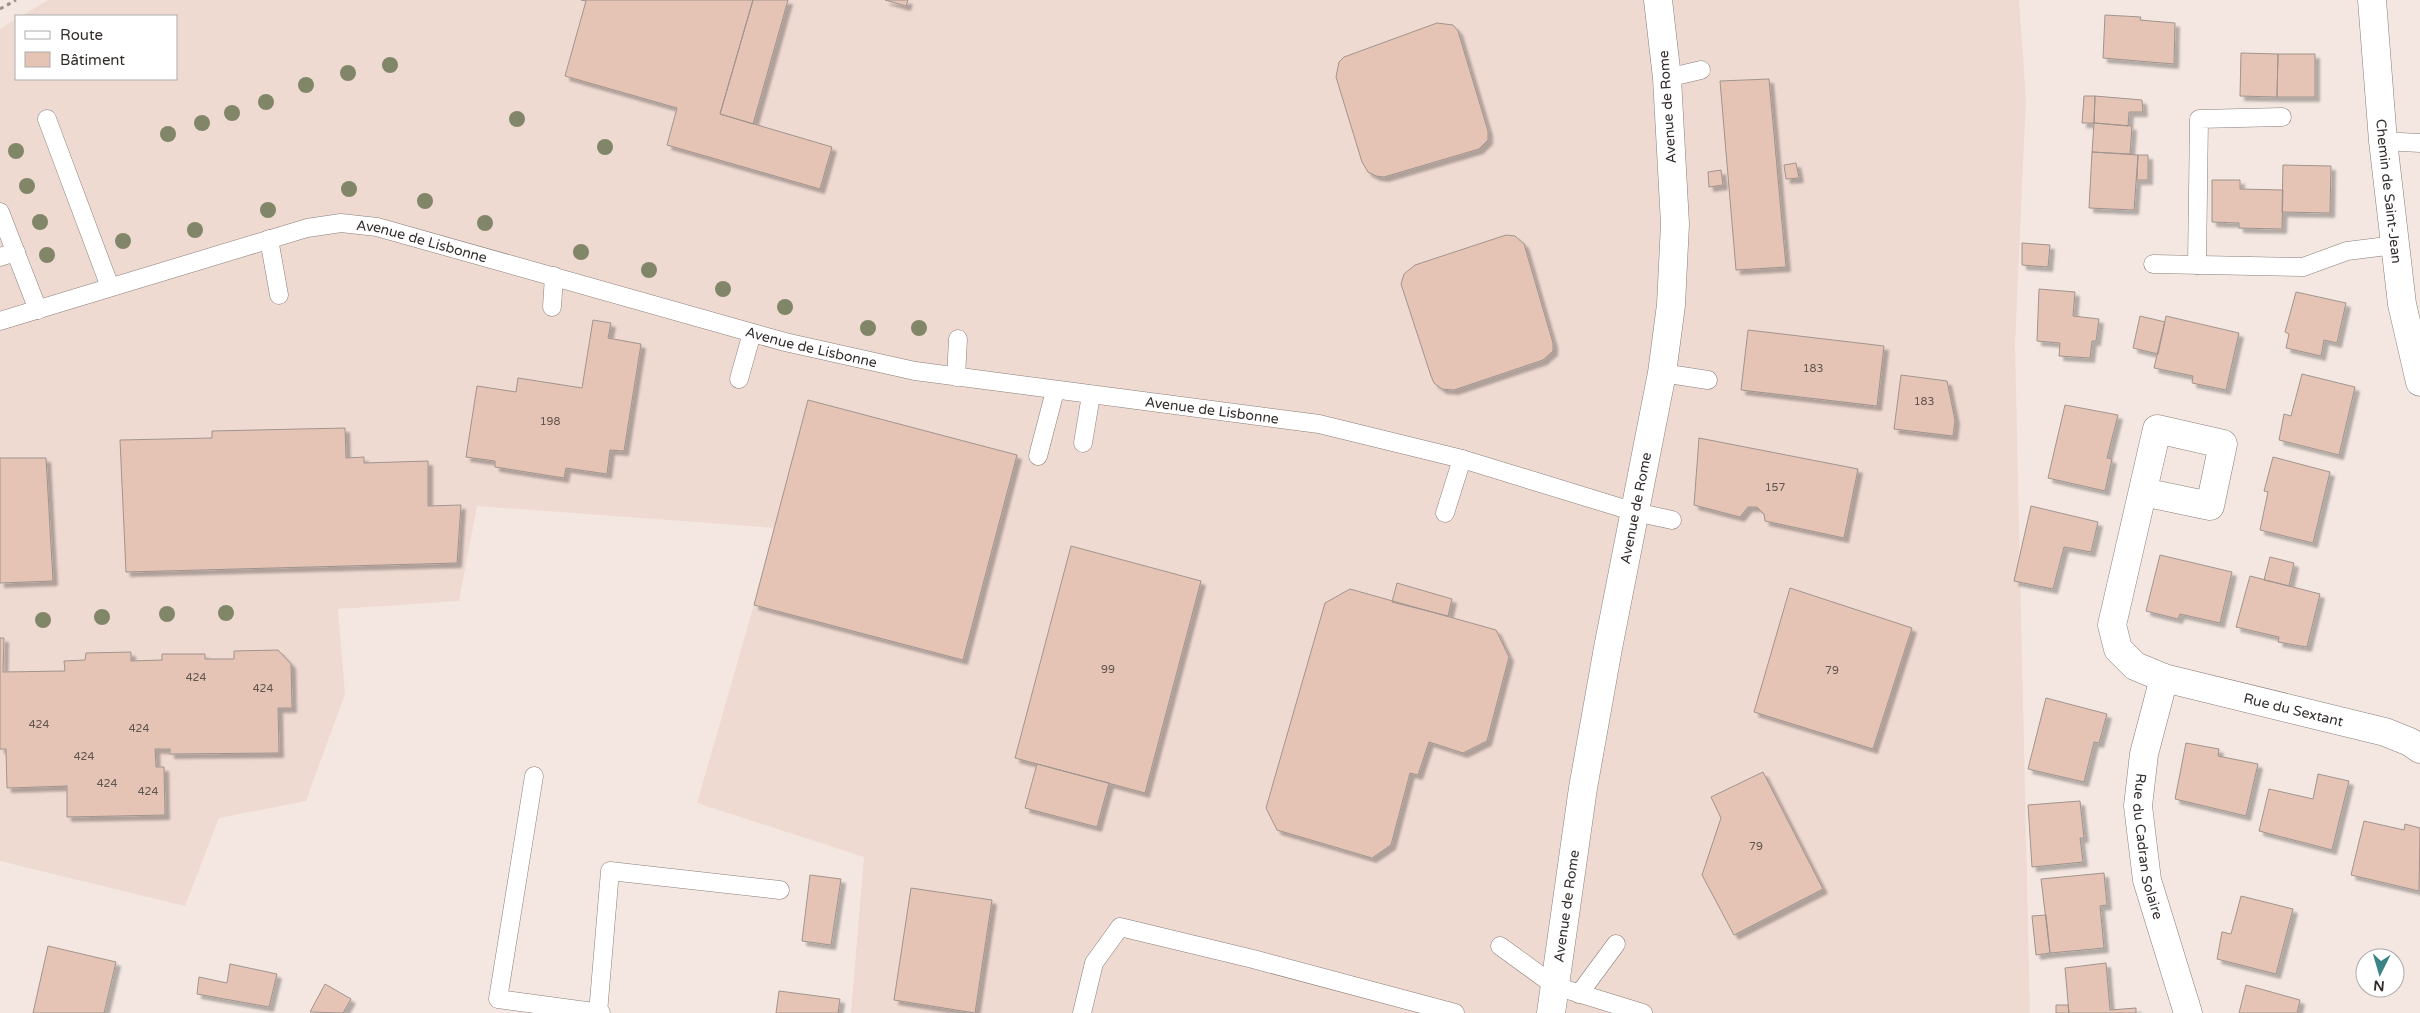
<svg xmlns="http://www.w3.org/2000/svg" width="2420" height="1013" viewBox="0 0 2420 1013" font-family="'Varela Round',sans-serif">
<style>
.built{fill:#efdad1}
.building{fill:#e5c4b5;stroke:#a0948e;filter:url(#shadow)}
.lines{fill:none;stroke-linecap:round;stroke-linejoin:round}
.service-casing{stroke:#8a7e79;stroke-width:19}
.minor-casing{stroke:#8a7e79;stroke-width:29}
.tertiary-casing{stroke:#8a7e79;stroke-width:29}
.path{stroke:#9b928e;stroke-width:3;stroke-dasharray:4 4;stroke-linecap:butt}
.service{stroke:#fff;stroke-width:18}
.minor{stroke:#fff;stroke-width:28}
.tertiary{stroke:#fff;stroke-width:28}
.tree{fill:#818669}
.labels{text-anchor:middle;stroke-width:4.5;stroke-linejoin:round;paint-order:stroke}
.number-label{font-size:11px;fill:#60544e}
.street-label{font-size:14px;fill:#332e2c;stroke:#fff}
</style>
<defs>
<filter id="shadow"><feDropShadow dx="4.5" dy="4.5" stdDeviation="1" flood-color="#0004"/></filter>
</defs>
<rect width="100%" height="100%" fill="#f4e7e1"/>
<path class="built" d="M48,0H2019L2026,99L2015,344L2030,1013H851L864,857L697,803L776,528L477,506L459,601L338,609L345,694L306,801L219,818L185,906L0,861V29L16,19V79H176V16H21Z"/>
<path class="building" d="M581,0H753L720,114L832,147L820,189L667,145L677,108L565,76L586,1Z
M753,0H788L753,124L720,114Z
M885,0H908L906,6Z
M2105,15L2141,17L2140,20L2175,23L2174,64L2103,58Z
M1437,23L1453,25L1458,31L1488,131V140L1479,149L1384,177L1376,176L1368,172L1362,162L1336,77L1339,62L1344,57Z
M2241,53L2278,54L2277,97L2240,96Z
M2278,54H2315V97H2277Z
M1769,79L1786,267L1736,270L1720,81Z
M2084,96H2095L2094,123H2082Z
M2095,96L2142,100L2143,112H2129L2128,126L2094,123Z
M2094,123L2132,126L2130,154L2092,152Z
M2092,152L2138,155L2134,210L2089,208Z
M2138,155H2148V180H2137Z
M1796,163L1799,178L1786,179L1784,165Z
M2283,165L2331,166L2330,213L2282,212Z
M1721,170L1723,185L1709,187L1708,172Z
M2212,180H2240V189L2283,190L2282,229L2239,228V223L2212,222Z
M1506,235L1515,236L1524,244L1553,343V351L1543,360L1454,390L1442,389L1434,383L1431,376L1401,284L1404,274L1415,265Z
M2022,243L2050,245L2048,267L2022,265Z
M2039,289L2075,292L2073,316L2099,319L2096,341H2092L2090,358L2059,356L2060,343L2037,341Z
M2296,292L2346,303L2337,343L2324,340L2321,356L2286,348L2289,334L2285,332Z
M2140,316L2165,322L2158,354L2133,348Z
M2166,316L2239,333L2226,390L2192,383L2193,376L2154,368Z
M593,320L611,323L608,338L641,344L624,451L610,450L607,474L566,468L564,478L495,467V461L466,457L477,386L516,392L518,378L582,388Z
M1748,330L1884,346L1877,406L1741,390Z
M2302,374L2355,387L2339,455L2279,440L2284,414L2291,416Z
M1901,375L1947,381L1955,420L1953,436L1894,429Z
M808,400L1017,455L963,660L754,605Z
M2065,405L2118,415L2107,458L2112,459L2105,491L2048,478Z
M345,428L346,458L364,457V463L428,461V506L461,505L457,563L126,572L120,440L212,438V431Z
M1699,438L1858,469L1844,538L1765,521L1764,514L1757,507H1748L1740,517L1694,505Z
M2273,457L2330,472L2313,543L2260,530L2268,492L2264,491Z
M0,458H46L53,581L0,583Z
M2031,506L2098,522L2091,552L2064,547L2053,589L2014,581Z
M1071,546L1201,581L1145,793L1015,758Z
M2160,555L2232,572L2220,623L2180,614L2178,619L2146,611Z
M2270,557L2294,563L2289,586L2264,580Z
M2250,576L2320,594L2307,647L2278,642L2279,637L2236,627Z
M1397,583L1452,599L1448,616L1392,602Z
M1790,588L1912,628L1873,749L1754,712Z
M1350,589L1496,630L1509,657L1487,741L1463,753L1429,742L1418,775L1410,773L1391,845L1372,858L1277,830L1266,808L1325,603Z
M0,638H4L3,672L65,671L64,661L85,660L86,653L131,652V661L162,660V654H205V659H234V651L278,650L291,664L292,708H278L279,753L170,754V749H155L156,767H164L165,815L67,817V786L7,788L6,749H0Z
M2046,698L2107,714L2099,743L2094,742L2084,782L2028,769Z
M2186,743L2219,749L2218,756L2258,764L2246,816L2175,799Z
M1037,764L1109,783L1097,827L1025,808Z
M1763,772L1823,889L1734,935L1702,875L1721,818L1711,797Z
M2318,774L2349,781L2332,850L2259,831L2269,789L2313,799Z
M2080,801L2084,838H2080L2083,862L2032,867L2028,805Z
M2364,821L2404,830L2405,824L2420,828L2419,891L2351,875Z
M2104,873L2107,905L2100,906L2104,948L2050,953L2041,879Z
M810,875L841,879L831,945L802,941Z
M911,888L992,900L975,1013L894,1000Z
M2241,896L2293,909L2276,974L2217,959L2222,932L2231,934Z
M2046,915L2050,953L2036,955L2032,916Z
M48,946L116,962L104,1013H33Z
M2106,963L2110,1010L2136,1008V1013H2069L2065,968Z
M230,964L277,974L269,1007L197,994L199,977L227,983Z
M325,984L351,999L343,1013L310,1012Z
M2246,985L2300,1000L2297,1013H2239Z
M779,991L840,999L838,1013H776Z
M2056,1005H2068L2069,1013H2056Z"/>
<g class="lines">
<defs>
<g id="service">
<path d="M1667,78L1701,70"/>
<path d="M47,119L110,287"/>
<path d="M2383,141L2420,143"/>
<path d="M0,212L38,310"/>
<path d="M269,239L279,295"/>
<path d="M0,257L16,252"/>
<path d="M2153,264L2303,267L2347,251L2395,245"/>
<path d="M2197,265L2199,119L2282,117"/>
<path d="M552,307L554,276"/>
<path id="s1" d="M0,321L307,228L341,223L377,227L785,342L915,371L1319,424L1462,459L1635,512L1672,520"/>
<path d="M1662,373L1708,380"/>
<path d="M956,377L958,339"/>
<path d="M739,379L752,333"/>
<path d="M1083,443L1091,395"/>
<path d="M1038,456L1055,391"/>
<path d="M1445,513L1462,459"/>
<path d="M534,776L498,999L601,1013"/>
<path d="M1500,946L1555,986L1643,1013"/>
<path d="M1579,994L1616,944"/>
<path d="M598,1013L610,871L780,890"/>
<path d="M1082,1013L1094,963L1120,927L1253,959L1455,1013"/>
</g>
<g id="minor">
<path id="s2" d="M2372,0L2383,141L2402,304L2420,382"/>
<path id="s3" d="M2143,492L2210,506L2223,444L2157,429L2112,625L2118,649L2135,666L2164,678L2385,732L2410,742L2420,749"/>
<path id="s4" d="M2164,678L2144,754L2138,806L2147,880L2188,1013"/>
</g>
<g id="tertiary">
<path id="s5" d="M1551,1013L1583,788L1608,648L1662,373L1671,305L1675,224L1667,78L1658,0"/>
</g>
</defs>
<use href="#service" class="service-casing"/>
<use href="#minor" class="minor-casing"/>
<use href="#tertiary" class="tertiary-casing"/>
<path class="path" d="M0,9L16,0"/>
<use href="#service" class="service"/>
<use href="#minor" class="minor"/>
<use href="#tertiary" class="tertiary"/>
</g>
<g class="tree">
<circle cx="390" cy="65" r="8"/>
<circle cx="348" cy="73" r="8"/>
<circle cx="306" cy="85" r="8"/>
<circle cx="266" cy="102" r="8"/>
<circle cx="232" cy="113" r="8"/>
<circle cx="517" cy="119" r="8"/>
<circle cx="202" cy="123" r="8"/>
<circle cx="168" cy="134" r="8"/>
<circle cx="605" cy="147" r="8"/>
<circle cx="16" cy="151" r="8"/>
<circle cx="27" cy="186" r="8"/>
<circle cx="349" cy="189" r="8"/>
<circle cx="425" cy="201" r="8"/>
<circle cx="268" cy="210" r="8"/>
<circle cx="40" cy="222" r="8"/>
<circle cx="485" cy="223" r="8"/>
<circle cx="195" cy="230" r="8"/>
<circle cx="123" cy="241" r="8"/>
<circle cx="581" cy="252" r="8"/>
<circle cx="47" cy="255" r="8"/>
<circle cx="649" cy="270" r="8"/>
<circle cx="723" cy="289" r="8"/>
<circle cx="785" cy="307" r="8"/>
<circle cx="868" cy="328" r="8"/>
<circle cx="919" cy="328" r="8"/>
<circle cx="226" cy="613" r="8"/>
<circle cx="167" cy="614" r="8"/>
<circle cx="102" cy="617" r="8"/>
<circle cx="43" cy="620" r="8"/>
</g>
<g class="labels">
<g class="number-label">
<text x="1813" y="372">183</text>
<text x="1924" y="405">183</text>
<text x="550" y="425">198</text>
<text x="1775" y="491">157</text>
<text x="1108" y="673">99</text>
<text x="1832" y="674">79</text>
<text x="196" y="681">424</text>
<text x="263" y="692">424</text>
<text x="39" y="728">424</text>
<text x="139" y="732">424</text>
<text x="84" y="760">424</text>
<text x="107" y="787">424</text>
<text x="148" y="795">424</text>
<text x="1756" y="850">79</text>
</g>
<g class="street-label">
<text transform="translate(1667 107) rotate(-94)" y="5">Avenue de Rome</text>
<text dy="5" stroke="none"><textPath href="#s2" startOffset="192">Chemin de Saint-Jean</textPath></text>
<text dy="5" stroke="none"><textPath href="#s1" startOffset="438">Avenue de Lisbonne</textPath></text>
<text dy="5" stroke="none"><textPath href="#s1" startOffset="842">Avenue de Lisbonne</textPath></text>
<text dy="5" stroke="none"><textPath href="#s1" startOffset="1248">Avenue de Lisbonne</textPath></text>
<text dy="5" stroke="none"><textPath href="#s5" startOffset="512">Avenue de Rome</textPath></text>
<text dy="5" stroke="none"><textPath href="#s3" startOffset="614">Rue du Sextant</textPath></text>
<text dy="5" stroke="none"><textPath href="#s4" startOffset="172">Rue du Cadran Solaire</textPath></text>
<text dy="5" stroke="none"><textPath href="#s5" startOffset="108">Avenue de Rome</textPath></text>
</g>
</g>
<rect x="15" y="15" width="162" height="65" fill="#ffffff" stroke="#adabab"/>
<rect x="25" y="31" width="25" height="8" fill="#ffffff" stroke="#adabab"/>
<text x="60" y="40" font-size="15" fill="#332e2c">Route</text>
<rect x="25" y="52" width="25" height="15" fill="#e5c4b5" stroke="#adabab"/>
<text x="60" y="65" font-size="15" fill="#332e2c">Bâtiment</text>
<g transform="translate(2380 973) rotate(185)"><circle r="24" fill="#ffffff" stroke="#adabab"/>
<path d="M0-4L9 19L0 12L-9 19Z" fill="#3b8385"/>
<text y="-8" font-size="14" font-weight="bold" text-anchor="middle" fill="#332e2c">N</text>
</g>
</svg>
